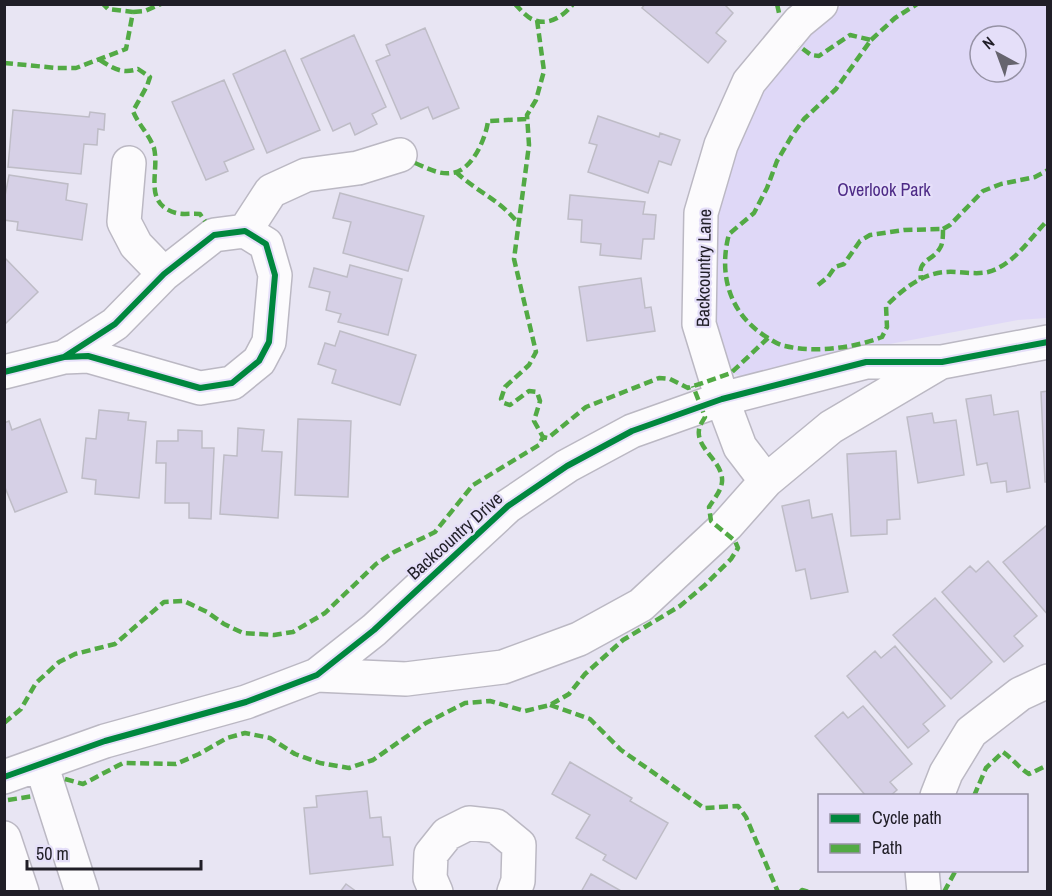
<svg xmlns="http://www.w3.org/2000/svg" width="1052" height="896" viewBox="0 0 1052 896" font-family="'Archivo Narrow',sans-serif">
<style>
.green{fill:#dfd8f7;fill-rule:evenodd}
.building{fill:#d6d0e6;stroke:#bebcc6;stroke-width:1.5}
.lines{fill:none;stroke-linecap:round;stroke-linejoin:round}
.minor-casing{stroke:#bbb8c3;stroke-width:36}
.minor{stroke:#fcfbfd;stroke-width:33}
.quiet{stroke:#52aa44;stroke-width:4.5;stroke-dasharray:9 4.5;stroke-linecap:butt}
.cycleway-casing{stroke:#e5dff9;stroke-width:10}
.cycleway{stroke:#00873e;stroke-width:6}
.labels{text-anchor:middle;stroke-width:4.5;stroke-linejoin:round;paint-order:stroke}
.park-label{font-size:18px;fill:#4d2a86;stroke:#e5dff9}
.street-label{font-size:18px;fill:#201e27;stroke:#e5dff9}
</style>
<rect width="100%" height="100%" fill="#e8e5f3"/>
<path class="green" d="M842,5H1047V318L1018,320L799,361C780,374 737,389 721,362C718,356 719,345 718,339C710,289 710,234 723,185C729,164 738,140 748,120C769,74 803,36 842,5ZM980,36H1016V72H980Z"/>
<path class="building" d="M645,4H724L733,13L716,33L726,41L708,63L642,8Z
M425,28L459,108L433,119L428,107L401,119L376,61L390,55L386,45Z
M354,35L386,107L372,114L377,124L355,135L350,123L333,131L301,59Z
M285,50L320,130L267,153L233,74Z
M224,80L254,149L224,162L228,171L206,180L172,102Z
M13,110L89,117L90,112L105,114L104,130L98,129L97,145L84,144L81,174L8,167Z
M598,116L659,137L660,133L680,140L671,165L659,161L648,193L588,172L597,145L589,143Z
M9,175L68,184L66,200L87,204L82,240L17,230L18,222L4,220V201Z
M340,193L424,216L408,271L343,253L351,222L333,218Z
M570,195L645,202L643,214L656,215L654,239H643L641,259L600,255L601,244L581,242L582,220L568,219Z
M4,257L38,292L4,325Z
M350,265L402,279L388,335L338,322L341,314L326,310L330,292L309,287L314,268L347,277Z
M641,278L645,308L651,307L655,331L587,341L579,287Z
M340,331L416,355L400,405L332,383L336,370L318,364L325,343L335,346Z
M1048,391V482H1045L1041,392Z
M991,395L994,415L1018,411L1030,488L1007,492L1006,481L991,483L987,463L977,465L966,399Z
M99,410L129,413L128,420L146,422L139,498L95,494L96,480L82,478L86,438L96,439Z
M932,413L934,423L956,420L964,475L918,483L907,417Z
M40,419L67,492L15,512L4,485V423L9,421L12,430Z
M298,419L351,421L348,497L295,495Z
M238,428L264,430L262,451L282,452L278,518L220,514L224,455L237,456Z
M178,430L202,431V448H214L211,519L189,518V503H165L166,463H156L157,441H178Z
M896,451L900,519L887,520V534L851,536L847,454Z
M809,500L812,518L832,514L848,592L811,599L805,569L796,571L782,506Z
M1046,526L1048,527V615L1003,562Z
M988,561L1037,616L1014,636L1023,646L1004,662L942,592L970,566L976,572Z
M935,598L992,662L951,699L893,635Z
M895,646L945,706L923,724L929,731L908,748L847,676L875,651L881,658Z
M863,706L912,764L890,782L897,790L890,796H866L815,736L843,712L848,718Z
M570,762L632,798L630,801L668,823L636,879L603,860L606,855L576,838L590,815L552,794Z
M367,791L370,818L381,817L383,837H390L393,865L310,874L304,808L317,807L316,796Z
M591,874L623,892H581Z
M346,884L357,892H340Z"/>
<g class="lines">
<defs>
<path id="minor" d="M129,163L124,222L136,245L164,274
M245,231L271,191L306,175L358,168L400,155
M4,372L64,357L88,356L200,388L232,383L259,361L269,342L275,275L266,244L245,231L214,235L164,274L115,324L64,357
M766,481L740,447L722,399L699,324L701,213L721,145L749,82L799,22L821,4
M317,675L406,679L503,667L579,639L641,605L727,525L766,481L831,427L941,362
M41,764L82,892
M4,777L105,741L246,702L317,675L374,630L508,506L567,466L632,431L722,399L866,362H942L1048,342
M937,796L946,773L971,732L1020,694L1048,681
M4,838L22,892
M922,870L924,892
M436,892L430,878L431,854L447,834L469,823L496,826L519,845L518,881L514,892"/>
</defs>
<use href="#minor" class="minor-casing"/>
<use href="#minor" class="minor"/>
<path class="quiet" d="M515,4C520,9 527,18 534,20C549,26 564,16 573,4
M777,4L779,13
M133,12L145,11L161,4
M537,20L544,71L536,100L527,115L529,145L514,259L536,352L529,365L505,387L501,399L504,403L510,405L529,391L537,392L540,401L534,421L543,437
M871,40L895,18L917,4
M100,60C114,69 122,74 138,69L150,77L147,86L133,111C138,124 149,134 154,148C160,172 142,203 176,213C184,215 192,213 200,214L205,221
M4,63L57,68H76L126,49L133,12L108,9L103,4
M415,163C427,168 439,175 452,173C472,171 486,138 488,121L527,119
M456,172C477,192 499,199 518,223
M943,229L950,225L983,191L1001,184L1035,177L1048,170
M818,285L828,277L835,267L844,264L860,241L870,235L904,230L943,229C943,235 943,244 940,248C932,262 917,259 921,279
M768,338C730,315 718,276 729,234L754,213L767,188L777,161L793,134L804,119L836,89L871,40L850,35L819,56L811,55L799,46
M550,705L590,719L621,750L704,808L738,806L746,817L778,892
M4,723L21,709L36,683L59,662L75,654L115,644L164,602L184,601L207,612L224,624L243,633L274,635L293,632L325,613L376,564L394,552L435,532L473,485L539,445L543,437L548,438L586,407L659,378L670,379L688,388L731,373L768,338C773,341 779,345 785,346C814,353 854,348 882,337L887,327L886,306C902,290 922,273 946,272C959,271 975,275 988,272C1014,265 1030,238 1048,220
M65,779L83,784L123,763L176,764L199,754L227,738L245,733L270,738L295,754L320,763L349,768L373,760L426,723L465,703L490,701L525,711L550,705L569,694L585,674L623,640L680,606L705,585L731,559L738,548L735,541L711,521L709,507C714,499 721,491 722,482C724,462 696,449 699,430C699,426 703,421 705,417L693,386
M974,796L986,768L1003,752C1013,759 1019,768 1029,774L1048,765
M8,800L34,796
M800,892L802,890L809,892
M944,892L956,870"/>
<defs>
<path id="cycleway" d="M4,372L64,357L88,356L200,388L232,383L259,361L269,342L275,275L266,244L245,231L214,235L164,274L115,324L64,357
M4,777L105,741L246,702L317,675L374,630L508,506L567,466L632,431L722,399L866,362H942L1048,342"/>
</defs>
<use href="#cycleway" class="cycleway-casing"/>
<use href="#cycleway" class="cycleway"/>
</g>
<g class="labels">
<g class="park-label">
<text x="884" y="196">Overlook Park</text>
</g>
<g class="street-label">
<text transform="translate(704 268) rotate(-89)" y="6">Backcountry Lane</text>
<text transform="translate(455 536) rotate(-42)" y="6">Backcountry Drive</text>
</g>
</g>
<rect width="1052" height="896" fill="none" stroke="#201e27" stroke-width="12"/>
<rect x="818" y="794" width="210" height="78" fill="#e5dff9" stroke="#9692a5" stroke-width="1.5"/>
<rect x="830" y="814" width="30" height="9" fill="#00873e" stroke="#9692a5" stroke-width="1.5"/>
<text x="872" y="824" font-size="18" fill="#201e27">Cycle path</text>
<rect x="830" y="844" width="30" height="9" fill="#52aa44" stroke="#9692a5" stroke-width="1.5"/>
<text x="872" y="854" font-size="18" fill="#201e27">Path</text>
<g transform="translate(998 54) rotate(319)"><circle r="28" fill="#e5dff9" stroke="#9692a5" stroke-width="1.5"/>
<path d="M0-4.5L10 22L0 15L-10 22Z" fill="#66646e"/>
<text y="-9" font-size="16" font-weight="bold" text-anchor="middle" fill="#201e27">N</text>
</g>
<path d="M27 860v9h174v-9" fill="none" stroke="#201e27" stroke-width="3"/>
<text x="36" y="860" font-size="18" fill="#201e27" stroke="#e5dff9" stroke-width="4.5" paint-order="stroke">50 m</text>
</svg>
